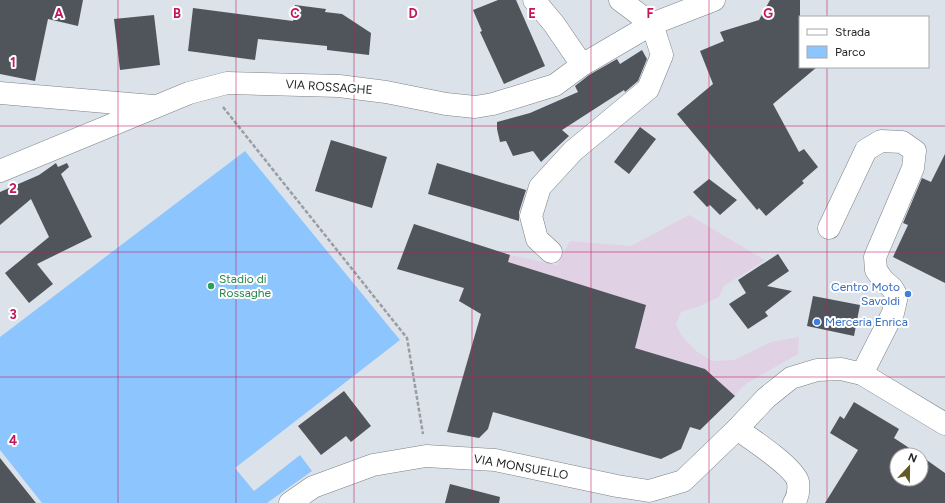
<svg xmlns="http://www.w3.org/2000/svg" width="945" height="503" viewBox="0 0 945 503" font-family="Figtree,sans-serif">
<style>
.industrial{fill:#e1d1e4}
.green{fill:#8dc6ff}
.building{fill:#50555b}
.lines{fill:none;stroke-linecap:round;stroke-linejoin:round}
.street-casing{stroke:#7b8187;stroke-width:23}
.secondary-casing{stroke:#7b8187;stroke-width:23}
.path{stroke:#999ea3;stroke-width:2.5;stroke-dasharray:4 2;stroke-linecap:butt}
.street{stroke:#fff;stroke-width:22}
.secondary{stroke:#fff;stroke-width:22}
.grid{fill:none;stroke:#c2185b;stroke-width:1;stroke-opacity:0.55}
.leisure-dot{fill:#2e9e5b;stroke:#fff;stroke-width:1.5}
.shop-dot{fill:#3f7fe0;stroke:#fff;stroke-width:1.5}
.labels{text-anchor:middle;stroke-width:4;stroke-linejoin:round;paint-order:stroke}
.street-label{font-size:12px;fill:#222527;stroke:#fff}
.leisure-label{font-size:12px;fill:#27864d;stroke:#fff;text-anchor:start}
.shop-label{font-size:12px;fill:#366cbe;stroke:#fff;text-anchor:end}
.grid-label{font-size:13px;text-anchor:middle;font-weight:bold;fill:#c2185b;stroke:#fff;stroke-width:4;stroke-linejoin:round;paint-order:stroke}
</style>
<rect width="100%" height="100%" fill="#dce2e9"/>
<path class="industrial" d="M689,215L765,260L724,286L719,297L700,306L681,312L676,325L682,336L696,351L712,361L734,360L771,342L799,337L798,354L747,383L700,430L690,427L681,449L661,459L455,401L481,314L459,301L463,288L397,269L414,224L510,255L557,265L570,241L631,246Z"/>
<path class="green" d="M245,151L400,340L235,468L254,491L300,455L312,471L267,503H42L0,450V337Z"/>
<path class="building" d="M0,0H83L78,26L48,19L35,81L0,74Z
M498,0H516L545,66L504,84L480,32L482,31L473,10Z
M770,0H800V67H817L773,104L799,152L804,149L818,167L802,181L804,183L766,216L759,208L757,210L677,114L713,84L700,51L724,41L720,32L759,20Z
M295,5L326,9L325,12L342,14L371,33L369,55L327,50V46L258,39L255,60L188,51L193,8L293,21Z
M154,15L160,65L120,70L114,19Z
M642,50L647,59L638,81L625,92L624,90L562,130L569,136L541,162L533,151L513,156L506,141L500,142L497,129V122L530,113L578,92L575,86L589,75L617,59L620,64Z
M640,127L656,139L629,174L614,162Z
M331,140L387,157L372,208L315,191Z
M945,154V283L893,257L908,225L903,223L922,178L931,182Z
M56,163L58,167L67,163L69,167L61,174L92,237L37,264L53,284L29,303L5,273L49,237L31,199L0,225V192L39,175Z
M437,163L526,190L519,212V221L428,194Z
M709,179L737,200L720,215L710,205L707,207L693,192Z
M414,224L510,255L508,262L646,305L635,348L705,369L735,396L700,430L690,427L681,449L661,459L493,412L488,429L479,438L447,432L481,314L459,301L464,288L397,269Z
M778,254L789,271L767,286L792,291L765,312L768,316L748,329L729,304L746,293L738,280Z
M813,296L860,305L854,336L807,326Z
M344,391L371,426L351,442L346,436L321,455L298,426Z
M854,402L899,429L894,438L920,455H897V479H921V456L945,473V503H825L858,450L830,433L840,416L844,419Z
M0,458L36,503H0Z
M450,484L500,497L499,503H445Z"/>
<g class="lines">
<defs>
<path id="street" d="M534,0L554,24L582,65
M0,93L153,106
M0,171L189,93L227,83L339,86L386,92L446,104L475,107L493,104L555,85L582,65L652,24L714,0
M829,228L866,150L881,141L902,142L915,151L913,168L875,257L876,270L883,280L892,288L895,293L896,300L893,313L862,374
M551,252L537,239L531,216L540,187L573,151L648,89L662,55L652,24L620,0
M737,429C750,438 795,468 798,482C799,489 798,497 794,503"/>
<path id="secondary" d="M290,503L313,487L373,465L426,456L495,460L617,486L649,491L683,481L737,429L766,398L791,378L817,370L841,369L862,374L945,424"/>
</defs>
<use href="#street" class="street-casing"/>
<use href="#secondary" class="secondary-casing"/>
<path class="path" d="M223,107L407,338L423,434"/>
<use href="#street" class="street"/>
<use href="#secondary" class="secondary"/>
</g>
<path class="grid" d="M118,0V503M236,0V503M354,0V503M472,0V503M591,0V503M709,0V503M827,0V17M827,67V503M0,126H945M0,252H945M0,377H945"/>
<circle class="leisure-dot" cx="211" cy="286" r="4"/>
<g class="shop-dot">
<circle cx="908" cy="294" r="4"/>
<circle cx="817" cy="322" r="4"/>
</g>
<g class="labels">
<g class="street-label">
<text transform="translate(329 87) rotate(4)" y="4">VIA ROSSAGHE</text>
<text transform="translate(521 467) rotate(10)" y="4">VIA MONSUELLO</text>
</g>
<g class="leisure-label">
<text x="219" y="283">Stadio di<tspan x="219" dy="14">Rossaghe</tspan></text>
</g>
<g class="shop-label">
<text x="900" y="291">Centro Moto<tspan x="900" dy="14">Savoldi</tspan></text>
<text x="825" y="326" text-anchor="start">Merceria Enrica</text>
</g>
</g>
<g class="grid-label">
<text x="59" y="18">A</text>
<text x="177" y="18">B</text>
<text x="295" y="18">C</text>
<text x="413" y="18">D</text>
<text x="532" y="18">E</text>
<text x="650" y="18">F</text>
<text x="768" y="18">G</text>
<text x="13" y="67">1</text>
<text x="13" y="193">2</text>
<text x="13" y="319">3</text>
<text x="13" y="445">4</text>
</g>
<rect x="799" y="16" width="130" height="52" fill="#ffffff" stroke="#a7a8a9"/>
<rect x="807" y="29" width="20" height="6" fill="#ffffff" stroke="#a7a8a9"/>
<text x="835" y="36" font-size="12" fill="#222527">Strada</text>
<rect x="807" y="46" width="20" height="12" fill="#8dc6ff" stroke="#a7a8a9"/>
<text x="835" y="56" font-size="12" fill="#222527">Parco</text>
<g transform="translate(909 467) rotate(22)"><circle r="19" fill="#ffffff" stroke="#a7a8a9"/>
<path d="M0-3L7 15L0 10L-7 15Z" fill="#615a26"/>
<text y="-6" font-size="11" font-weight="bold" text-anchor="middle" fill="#222527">N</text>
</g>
</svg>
